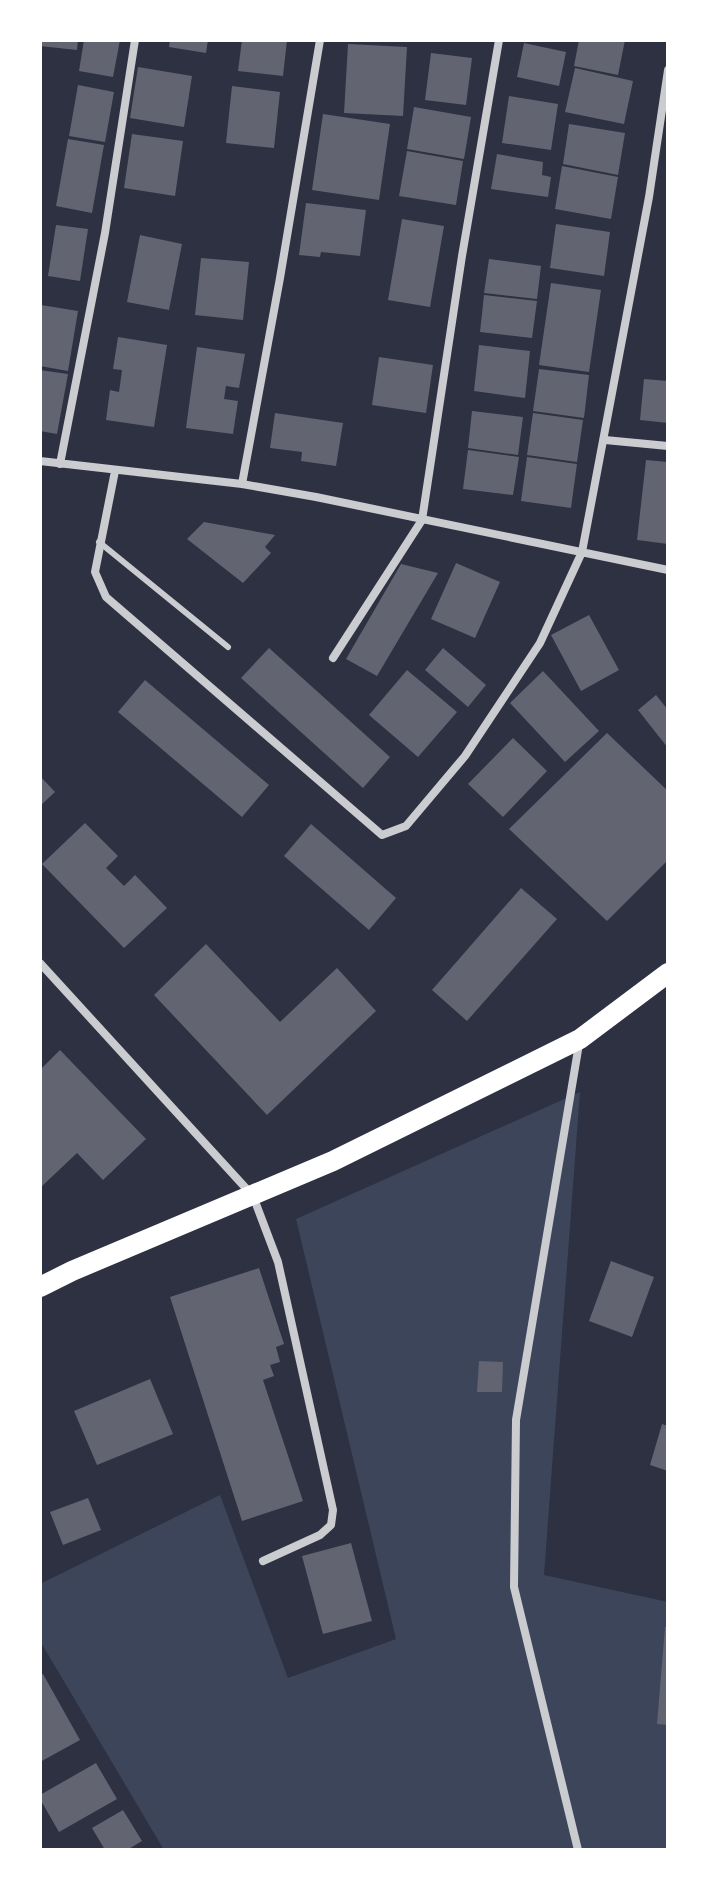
<svg xmlns="http://www.w3.org/2000/svg" width="708" height="1890" viewBox="0 0 708 1890" font-family="'Source Sans 3',sans-serif">
<style>
.green{fill:#3c4559}
.building{fill:#626471}
.lines{fill:none;stroke-linecap:round;stroke-linejoin:round}
.service{stroke:#caccd0;stroke-width:6}
.minor{stroke:#caccd0;stroke-width:8}
.primary{stroke:#fff;stroke-width:20}
</style>
<rect width="100%" height="100%" fill="#2d3142"/>
<path class="green" d="M580,1092L544,1575L668,1602V1850H164L40,1641V1584L220,1495L288,1678L396,1639L296,1219Z"/>
<path class="building" d="M40,40H78L77,50L40,46Z
M84,40H120L113,77L79,71Z
M170,40H208L206,53L169,47Z
M242,40H287L283,76L238,71Z
M579,40H625L618,75L574,66Z
M524,43L566,52L559,86L517,77Z
M348,44L407,47L403,116L344,113Z
M431,53L472,58L466,105L425,100Z
M138,67L192,76L184,127L130,118Z
M575,68L633,81L624,124L565,112Z
M78,85L114,92L105,142L69,136Z
M232,86L280,92L274,148L226,143Z
M509,96L558,104L551,150L502,143Z
M414,107L471,117L464,159L407,149Z
M323,114L390,124L379,200L312,190Z
M569,124L625,133L618,175L563,164Z
M132,134L183,141L175,196L124,188Z
M68,139L104,145L92,213L56,206Z
M407,151L463,161L456,205L399,196Z
M497,154L543,162L542,175L551,177L548,197L491,189Z
M562,166L618,177L611,219L555,209Z
M306,203L366,210L360,256L321,252L320,257L299,255Z
M402,219L444,226L430,307L388,300Z
M556,224L610,232L604,276L550,268Z
M56,225L88,229L80,281L48,276Z
M140,235L182,244L169,310L127,302Z
M201,258L249,262L243,320L195,315Z
M489,259L541,266L537,299L484,293Z
M551,283L601,290L589,372L539,365Z
M484,295L537,301L532,338L480,332Z
M41,305L78,311L68,371L40,366Z
M118,337L167,345L154,427L106,420L110,390L119,392L122,370L113,369Z
M479,345L530,351L525,398L474,391Z
M197,347L245,354L239,388L226,386L224,399L238,401L233,434L186,428Z
M379,357L433,365L426,413L372,405Z
M539,369L589,375L584,418L533,411Z
M40,370L68,374L57,434L40,431Z
M644,379L668,381V423L640,420Z
M472,411L523,417L518,455L468,448Z
M275,413L343,423L336,466L301,461L302,452L270,448Z
M533,413L583,420L577,462L527,455Z
M468,450L519,457L513,495L463,489Z
M527,457L577,464L571,508L521,501Z
M646,460L668,462V544L637,540Z
M204,522L275,535L265,547L271,553L243,583L187,539Z
M456,563L500,582L475,638L431,619Z
M401,564L438,573L377,676L346,659Z
M589,615L619,670L581,691L551,635Z
M269,648L390,757L363,788L241,678Z
M443,648L486,685L468,707L425,670Z
M407,670L457,712L418,757L369,715Z
M543,671L599,731L565,762L510,703Z
M145,680L269,785L242,817L118,712Z
M656,695L668,710V748L638,710Z
M607,733L668,791V860L607,921L509,829Z
M513,738L547,771L503,817L468,784Z
M40,776L55,792L40,806Z
M85,823L118,856L106,868L124,886L135,875L167,908L124,948L42,864Z
M311,824L396,898L369,930L284,856Z
M521,888L557,919L467,1021L432,990Z
M206,944L280,1022L337,968L376,1011L267,1115L154,995Z
M60,1050L146,1139L103,1180L77,1153L40,1188V1070Z
M611,1261L654,1277L632,1337L589,1321Z
M259,1268L284,1344L276,1347L280,1362L270,1365L274,1376L263,1380L303,1501L242,1521L170,1297Z
M479,1361L503,1362L502,1392H477Z
M150,1379L173,1434L97,1465L74,1411Z
M662,1424L668,1426V1471L650,1465Z
M88,1498L101,1530L63,1545L50,1512Z
M351,1543L372,1621L323,1634L302,1556Z
M665,1627H668V1725L657,1724Z
M43,1674L80,1740L40,1762V1676Z
M96,1763L117,1799L59,1832L40,1799V1795Z
M123,1810L142,1841L127,1850H105L92,1828Z"/>
<g class="lines">
<path class="service" d="M99,542L228,647"/>
<path class="minor" d="M605,440L668,446
M40,461L242,484L316,497L668,570
M60,464L105,233L135,40
M115,471L95,572L106,597L382,835L406,826L465,756L540,643L582,552L649,197L668,70
M242,484L280,278L320,40
M333,658L422,520L462,256L499,40
M40,963L253,1196L278,1262L333,1510L331,1525L320,1535L263,1561
M578,1850L514,1587L516,1420L579,1044"/>
<path class="primary" d="M40,1287L72,1271L333,1161L580,1039L668,973"/>
</g>
<rect width="708" height="1890" fill="none" stroke="#ffffff" stroke-width="84"/>
</svg>
